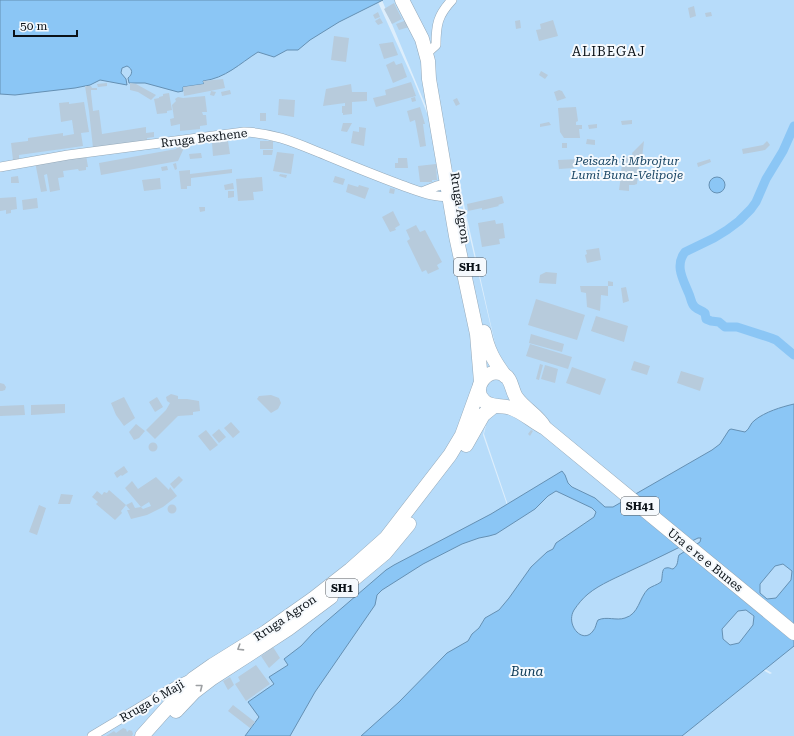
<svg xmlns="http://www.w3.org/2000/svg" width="794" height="736" viewBox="0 0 794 736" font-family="'Roboto Serif',serif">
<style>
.green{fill:#b7dcfa;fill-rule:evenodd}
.water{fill:#8bc6f5;stroke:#6590b3;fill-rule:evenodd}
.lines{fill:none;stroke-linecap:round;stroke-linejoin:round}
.canal{stroke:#8bc6f5;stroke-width:9}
.building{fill:#b7cbdc;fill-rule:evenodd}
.minor-casing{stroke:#95a9b9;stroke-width:10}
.primary-casing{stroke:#95a9b9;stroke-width:15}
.minor{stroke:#fff;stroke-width:9}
.primary{stroke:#fff;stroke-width:14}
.oneway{stroke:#9da0a3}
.labels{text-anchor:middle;stroke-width:4;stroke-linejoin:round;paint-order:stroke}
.shield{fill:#f5f9fd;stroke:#51575d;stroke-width:1}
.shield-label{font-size:11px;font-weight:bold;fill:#0b1218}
.street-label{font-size:12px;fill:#0b1218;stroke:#f5f9fd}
.park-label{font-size:12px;font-style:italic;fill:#194564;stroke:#f5f9fd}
.neighbourhood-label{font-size:13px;letter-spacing:1px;fill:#0b1218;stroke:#f5f9fd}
.water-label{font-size:13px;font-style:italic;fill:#073654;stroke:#f5f9fd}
</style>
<rect width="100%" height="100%" fill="#ddeefc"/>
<path class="green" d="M377,0L413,79L459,191L500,366L461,191L382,0H794V736H0V20ZM492,397L484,434L508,505H507L483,435ZM732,650L772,673L770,674L730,652Z"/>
<path class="water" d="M0,0H383L339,22L310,40L298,50H287L274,57L258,52C239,64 226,78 203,81L204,84L183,87V91L178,92L145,83H129L128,78C133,74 133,69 127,66L122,68L121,73L126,79L127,85L100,80L90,85L75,88L15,95L0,94Z
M709 185a8 8 0 1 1 16 0a8 8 0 1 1-16 0Z
M794,404V646L682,736H361L399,702L447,653L468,641L472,634L479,628L485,618L499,610L509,598L531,567L547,552L553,549L556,543L594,517L596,512L592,508L556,491L548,496L535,509L496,534L489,536L479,538L462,544L423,564L382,590L377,595L375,605L315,692L290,736H245L259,717L248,702L274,684L269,677L288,665L284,659L301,646L314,632L386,570L394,565L491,514L562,471L565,475L568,483L572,487L595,498L605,507H613L712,450L720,444L729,430L731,429L745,432C750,429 750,423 755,420C765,412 781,407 794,404ZM698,538H701L700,542L679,555C677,560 679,565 673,569C671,569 669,567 666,568C661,568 663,578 661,582C657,585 652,586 648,589C639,598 639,614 625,618C616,621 607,616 598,620C596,623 596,628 593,631C583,645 565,625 574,610C578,604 583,598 588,594C600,584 618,577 632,570C654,560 676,549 698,538ZM783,564L792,571L791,580L776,598L767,599L760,593V584L775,566ZM746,610L754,616L753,625L739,643L730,645L723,639L722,629L738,611Z"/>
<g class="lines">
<path class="canal" d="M794,126L783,151L766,179L756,202L751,209L739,221L727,230L714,238L685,252C674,266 684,281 689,294C691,298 691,303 694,306C696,309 701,310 705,313L706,319L711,321L719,322L725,327H737L771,338L776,340L794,355"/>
</g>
<path class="building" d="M394,3L402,19L392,24L384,9Z
M694,6L696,16L690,18L688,8Z
M378,12L380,17L375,19L373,15Z
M711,12L712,16L706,17L705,13Z
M380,18L383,23L378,25L375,21Z
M407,20L409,27L399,30L396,24Z
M520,20L521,28L516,29L515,21Z
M553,20L558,36L539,41L536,30L541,29L540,24Z
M334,36L349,38L346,62L331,60Z
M393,42L398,55L384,59L379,44Z
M394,61L396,65L402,63L407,77L393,83L386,65Z
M541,71L548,75L545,79L539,75Z
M223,79L225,88L184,96L183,87L204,84L203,81Z
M411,82L416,96L376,107L373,98L386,95L385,90Z
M107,83V86L98,87L97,84Z
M130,83L136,84L156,95L151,100L138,92L130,90Z
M351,84L352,92H367V101L352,102V114L343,115V113H342V106H345V103L323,106L326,89Z
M85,86H91L92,88H97V90H91V93L93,111L99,110L102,134L146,127V133L154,132V137L147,138V140L93,148L89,111Z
M230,90L231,94L222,96L221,92Z
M559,90L562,91L566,98L557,101L554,92Z
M211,91L216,92L214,96L210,95Z
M169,93L172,110L167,111V113L157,114L154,99L159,98V97L163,96V94Z
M205,96L207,112H202L203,115H206L207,125L200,126V129L180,131V124L171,126L170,119L174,118L172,105L176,101L175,99L178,97L183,98Z
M415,97L416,101L412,102L411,98Z
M457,98L460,104L456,106L453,100Z
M279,99L295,100L294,117L278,115Z
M69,102V104L84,102L89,132L81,133L83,146L19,155V159L13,160L11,143L28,141V138L63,133V136L74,134L72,120L61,122L59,103Z
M420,107L425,124H423L426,146L420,147L415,120L410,122L407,111Z
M576,107L578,121L576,122V125H582V129H579L580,138H564L560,132L558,108Z
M260,113H266V121H260Z
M632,120V124L622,125L621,121Z
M549,122L551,125L540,127V124Z
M343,123H352L347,132L341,131Z
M597,124V128L589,129L588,125Z
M359,127L366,128L364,146L351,143L353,131L359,132Z
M587,139L595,140V145L586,144Z
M228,141L230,154L213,156L212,143Z
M260,141H273V149H260Z
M644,141L642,158L640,159L637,184L634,185H629V191L619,190L621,176H617L618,172H621L623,156L633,157L632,153Z
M767,141L770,145L765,150L743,154L742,149L763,145Z
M182,143L183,150L178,161L101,175L99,163L176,149L178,145Z
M562,143H567V148H562Z
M263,150H273L272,155H263Z
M277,152L294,154L291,174L273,171Z
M201,153L202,158L190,159L189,154Z
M86,155L88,167H86V170L79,171L78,169L63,171L64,177L58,178L60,190L50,192L47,174L44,175L47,191L41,192L35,162Z
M398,158H407L408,168H395V163H398Z
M578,159V162H574V168L559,169L558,160Z
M710,159L711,162L698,167L697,163Z
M176,163L177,169L175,170L173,164Z
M436,164L437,180H432V182H420L418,166Z
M167,166L168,170L162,171L161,167Z
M232,169V173L191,178V186H187V189H181L179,171L190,170V174Z
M280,174L287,175L286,178L279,176Z
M18,176L19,183H11V177Z
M335,176L345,179L343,185L333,182Z
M262,177L263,191L253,192L254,200L238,201L236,179Z
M160,178L161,189L144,191L142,180Z
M233,183L234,189L225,190L224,185Z
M348,184L358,187L359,185L369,188L365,199L346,192Z
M390,188L395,189L394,194L389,193Z
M228,191H234V197L228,198Z
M502,196L504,203L498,205L499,206L482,210V208L468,211L467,204Z
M16,197L17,209L11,210V213L6,214V210L0,211V198Z
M37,198L38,208L23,210L22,200Z
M199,207H205V211L200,212Z
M393,211L400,225L395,228L396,230L390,232L382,217Z
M495,220L496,224L503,223L505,238L499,239L500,244L482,247L478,223Z
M416,225L420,232L425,230L442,262L437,265L439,269L428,274L426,270L422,272L407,241L410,239L406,230Z
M599,248L601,260L587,263L585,255L587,254L586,250Z
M546,272L557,273L556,284L539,283L540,275Z
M608,281L613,282V286H608Z
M580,286H608V296L601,295L600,311L587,307L586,293L581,292Z
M626,287L629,301L623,303L621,288Z
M536,299L585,315L577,340L528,325Z
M596,316L628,326L624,342L591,331Z
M531,334L564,344L562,352L529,343Z
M530,344L572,357L568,369L526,356Z
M634,361L650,366L647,375L631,370Z
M540,364L543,365L539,380L536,379Z
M545,365L558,369L555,383L541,379Z
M572,367L606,379L600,395L566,383Z
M681,371L704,378L700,391L677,383Z
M0,383L4,384L6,387L5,390L2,391H0Z
M171,394L178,396V399H187L199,401L200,411L193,412V415L178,416L155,439L146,430L166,410L170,403L167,401L166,397Z
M271,395L279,398L281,403L278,409L271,413L257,399L259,396Z
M124,397L135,418L124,426L116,415L111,403Z
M157,397L163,407L155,412L149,402Z
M65,404V413L31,415V405Z
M24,405L25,415L0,416V406Z
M231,422L240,432L233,438L224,428Z
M136,424L145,431L139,438L134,440L129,432Z
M219,429L226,437L219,443L212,435Z
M206,430L218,445L210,451L198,436Z
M531,430L533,431L530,436L528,434Z
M148.5 447a4.5 4.5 0 1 1 9 0a4.5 4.5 0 1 1-9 0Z
M124,466L128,472L122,476L121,475L117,478L114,473Z
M179,476L183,480L174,489L170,484Z
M156,477L169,490L170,487L177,496L163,507L147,515L131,519L127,510H130L126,505L132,502L135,508L141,507L125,488L132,481L138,489ZM149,502L151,506L143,509L141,507Z
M109,490L126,505L121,511L122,513L115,520L96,504L98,502L92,497L97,491L102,495L104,492L107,493Z
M61,494L73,495L70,504H58Z
M167.5 509a4.5 4.5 0 1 1 9 0a4.5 4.5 0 1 1-9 0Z
M39,505L46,508L37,535L29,532Z
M273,647L280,658L269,668L261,656Z
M256,665L270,684L246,701L235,684L240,681L238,677Z
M230,677L234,685L228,690L223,681Z
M233,705L255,722L250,728L228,711Z
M123,728L126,729L127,732L129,730L132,731L133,734L132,736H106L114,731L116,733Z"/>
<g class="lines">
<defs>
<path id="minor" d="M426,54L436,45C436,24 438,15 452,0
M0,167L68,155L244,132C276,133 298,144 328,156C352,166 377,176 401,185C421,192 436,199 457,196
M422,192L437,186L455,182
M92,736L177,685L190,679"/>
<path id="primary" d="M402,0L422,39L428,61L429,79L456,236L477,334L481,382
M484,332C488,351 494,361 505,376
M545,428C538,415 524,409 516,397C511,389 512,378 503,374C486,367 471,389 484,401C491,408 502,405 511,408C523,412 533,422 545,428L794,633
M466,445L483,415L494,406
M355,578L385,553L409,524
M176,711L194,692L211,679L288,629L331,597
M142,736L193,679L213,665L266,632L313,599L350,570L386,538L450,455L462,435L479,388"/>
</defs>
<use href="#minor" class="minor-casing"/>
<use href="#primary" class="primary-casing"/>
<use href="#minor" class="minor"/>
<use href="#primary" class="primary"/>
</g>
<defs><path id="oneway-chevron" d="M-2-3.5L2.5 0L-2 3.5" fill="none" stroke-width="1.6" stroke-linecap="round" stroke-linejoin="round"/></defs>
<g class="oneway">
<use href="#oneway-chevron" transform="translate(240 648) rotate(148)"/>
<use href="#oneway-chevron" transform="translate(200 687) rotate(-38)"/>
</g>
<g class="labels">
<g class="shield">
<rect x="454" y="258" width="32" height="18" rx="3"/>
<rect x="621" y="497" width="38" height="18" rx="3"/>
<rect x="326" y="579" width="32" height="18" rx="3"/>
</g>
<g class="shield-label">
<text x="470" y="271">SH1</text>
<text x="640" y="510">SH41</text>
<text x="342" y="592">SH1</text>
</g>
<g class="street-label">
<text transform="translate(204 138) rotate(-7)" y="4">Rruga Bexhene</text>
<text transform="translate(460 208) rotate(81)" y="4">Rruga Agron</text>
<text transform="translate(705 560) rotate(39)" y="4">Ura e re e Bunes</text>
<text transform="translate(285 618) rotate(-34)" y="4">Rruga Agron</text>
<text transform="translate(152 701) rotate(-30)" y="4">Rruga 6 Maji</text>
</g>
<g class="park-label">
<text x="627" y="165">Peisazh i Mbrojtur<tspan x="627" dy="14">Lumi Buna-Velipoje</tspan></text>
</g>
<g class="neighbourhood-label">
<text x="609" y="56">ALIBEGAJ</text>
</g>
<g class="water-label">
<text x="527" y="676">Buna</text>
</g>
</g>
<path d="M14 30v6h63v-6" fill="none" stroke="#0b1218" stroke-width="2"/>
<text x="20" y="30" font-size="12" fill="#0b1218" stroke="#f5f9fd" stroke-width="3" paint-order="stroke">50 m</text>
</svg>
